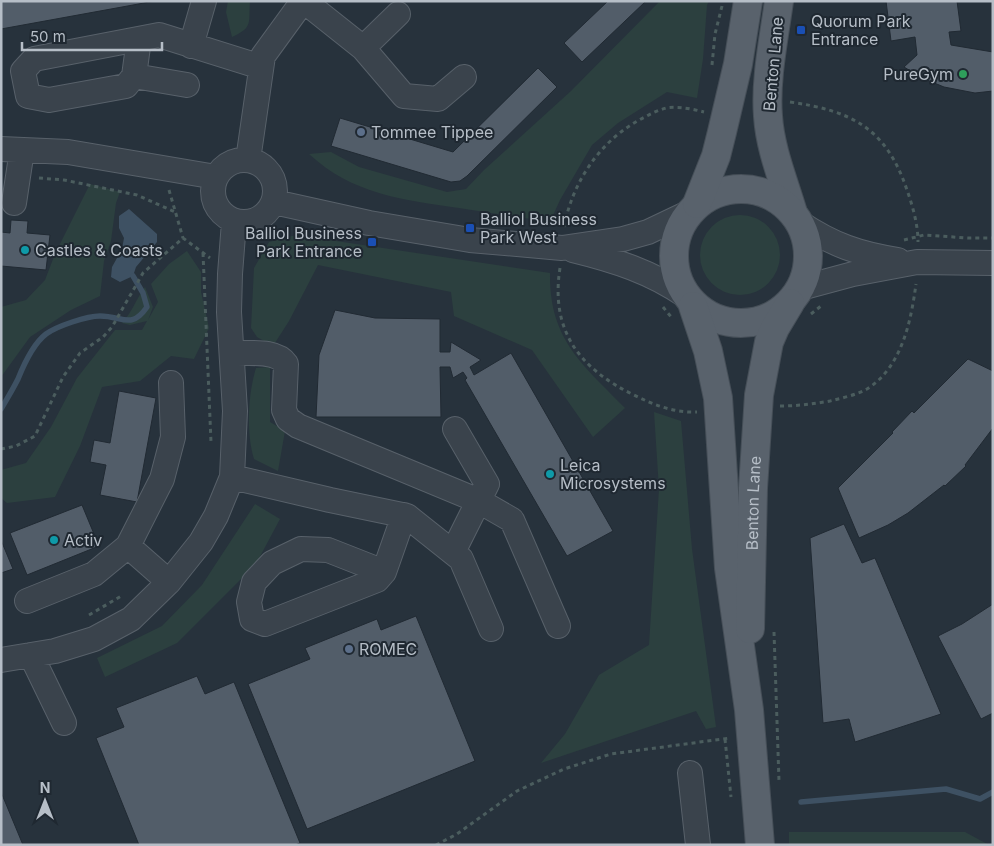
<svg xmlns="http://www.w3.org/2000/svg" width="994" height="846" viewBox="0 0 994 846" font-family="Inter,sans-serif">
<style>
.green{fill:#2c403f}
.water{fill:#3e5163}
.lines{fill:none;stroke-linecap:round;stroke-linejoin:round}
.stream{stroke:#3e5163;stroke-width:5.5}
.building{fill:#525d69;stroke:#212a33}
.minor-casing{stroke:#58616a;stroke-width:26}
.major-casing{stroke:#464f58;stroke-width:30}
.path{stroke:#4b5d5e;stroke-width:3;stroke-dasharray:4 4;stroke-linecap:butt}
.minor{stroke:#3a434c;stroke-width:24}
.major{stroke:#59626c;stroke-width:28}
.transit-dot{fill:#1a4fb4;stroke:#1f2831;stroke-width:2}
.leisure-dot{fill:#2e9e5b;stroke:#1f2831;stroke-width:2}
.service-dot{fill:#5c6f8a;stroke:#1f2831;stroke-width:2}
.culture-dot{fill:#0f9aa8;stroke:#1f2831;stroke-width:2}
.labels{text-anchor:middle;stroke-width:4;stroke-linejoin:round;paint-order:stroke}
.poi-label{font-size:16px;fill:#b6bec7;stroke:#1f2831;text-anchor:start}
.street-label{font-size:16px;fill:#b6bec7;stroke:#1f2831}
</style>
<rect width="100%" height="100%" fill="#27323c"/>
<path class="green" d="M228,1H250C248,23 254,27 232,37L226,12Z
M660,1H709L707,5L703,59L697,98L667,92L618,123L592,145L560,200L550,222C520,217 489,213 459,208C403,200 352,194 309,154L331,152L359,167L447,192L466,189L484,170L571,91Z
M90,184L120,192L116,203L111,241L104,261L100,296L71,310L30,337L1,377V307L26,300L45,280L55,254Z
M700 255a40 40 0 1 1 80 0a40 40 0 1 1-80 0Z
M296,235L550,273C549,340 583,365 625,408L593,437L532,350L454,316L451,292L318,265L289,321L273,346L257,337L251,328L254,268L269,242Z
M187,251L201,272V292L209,328L194,359L171,356L140,381L102,387L80,446L55,497L7,503L1,498V470L26,463L51,427L77,378L115,330H142L147,321L130,325L122,323C133,311 136,299 145,287L153,307L148,320L158,302L151,284L169,264Z
M270,367V422L285,431L278,471L254,459C246,433 248,394 256,368Z
M654,412L681,421L692,549L716,727L706,729L696,711L541,763L565,734L599,675L649,645L659,489Z
M255,504L280,519L256,564L177,643L105,677L97,658L162,626L202,585Z
M789,832H965L989,845H789Z"/>
<path class="water" d="M129,209L157,234V242L136,267L133,276L120,282L111,277L112,267L122,249L124,238L119,228V216Z"/>
<g class="lines">
<path class="stream" d="M1,409C7,399 13,389 18,379C24,364 33,344 46,334C57,326 87,316 100,316C123,316 131,330 147,307L143,293L133,276
M801,802L946,789L980,799L993,792"/>
</g>
<path class="building" d="M1,1H155L1,29Z
M608,1H646L582,62L564,43Z
M886,1H957L961,31L949,32L951,45L993,52V91L975,93L944,87L922,78L904,67L917,55L915,37L891,41Z
M538,68L557,87L467,176L460,181L451,182L331,146L340,118L453,152Z
M11,220L28,221L27,233L50,235L46,270L1,266V232L10,233Z
M335,310L375,318L440,319V352H450L451,342L481,360L470,367L474,375L511,353L613,531L567,556L465,380L467,378L463,372L453,378L450,367H440L441,417H316L319,355Z
M968,359L993,371V428L965,465L966,466L945,486L944,485L908,513L888,525L859,538L838,488L893,433L892,432L912,411L914,413Z
M119,391L156,398L137,502L100,495L106,465L90,462L94,440L110,443Z
M82,505L99,546L27,575L10,533Z
M844,524L862,563L875,558L941,714L855,742L849,719L823,723L810,538Z
M1,540L13,569L1,573Z
M993,604V713L981,719L938,636L962,624Z
M416,616L475,761L307,829L248,684L310,659L305,648L377,619L381,630Z
M197,676L205,694L234,682L300,843L295,845H139L96,738L124,727L116,708Z
M1,792L23,845H1Z"/>
<g class="lines">
<defs>
<path id="minor" d="M304,1L363,48L398,14
M139,39L134,76L126,86L49,100L28,96L23,71L34,59L159,35L261,67
M191,46L204,1
M363,48L404,96L438,99L464,77
M134,76L187,85
M1,149L68,152L216,177
M213 191a31 31 0 1 1 62 0a31 31 0 1 1-62 0Z
M248,160L263,56L303,1
M274,202L369,223L470,240L562,248L623,239L648,232L688,213
M14,203L22,150
M800,223C833,245 859,254 898,260
M573,250C614,260 652,272 686,296
M801,288L853,274L917,262L993,263
M232,353C248,354 276,349 286,364L284,410L288,419L298,426L479,501L512,520L558,626
M232,477L330,500L407,516L461,559L491,629
M453,552L487,484L455,429
M384,572L328,550L301,549L272,563L254,582L249,602L252,619L265,624L377,580L384,572L404,515
M169,582L128,546L162,479L173,437L171,383
M27,601L94,574L128,546
M31,655L64,723
M1,660L55,651L94,639L131,619L169,582L201,542L216,516L232,477L235,411L229,312L230,274L234,222
M690,773L698,845"/>
<g id="major">
<path d="M779,1C774,38 765,80 768,116C770,149 784,182 793,213"/>
<circle cx="741" cy="256" r="67"/>
<path d="M697,204L716,156L722,132L738,64L748,1"/>
<path d="M693,306L708,351L718,398L729,568L749,710L760,845"/>
<path id="s1" d="M750,629L753,488L759,395L769,342L775,328L790,303"/>
</g>
</defs>
<use href="#minor" class="minor-casing"/>
<use href="#major" class="major-casing"/>
<path class="path" d="M712,65L715,34L722,6
M790,102C852,111 886,128 907,190C913,207 918,225 918,242
M39,178L64,180L137,195L175,212
M169,190L183,238
M564,227C573,180 602,138 645,117C652,113 659,110 666,108C679,106 692,109 704,112
M904,240L924,235L968,238H993
M203,253L211,442
M560,268C550,331 580,369 634,395C654,405 674,413 697,412
M663,307L672,318
M811,314L821,306
M780,406C797,406 813,404 830,401C842,398 856,395 867,389C902,367 911,321 916,284
M1,449L16,446L35,436L63,377L80,353L103,337L112,327L143,273L183,238L210,258
M89,615L123,595
M774,632L779,781
M725,739L731,797
M436,845L457,834L517,791L564,769L611,754L730,738"/>
<use href="#minor" class="minor"/>
<use href="#major" class="major"/>
</g>
<g class="transit-dot">
<rect x="796" y="25" width="10" height="10" rx="2.5"/>
<rect x="465" y="223" width="10" height="10" rx="2.5"/>
<rect x="367" y="237" width="10" height="10" rx="2.5"/>
</g>
<circle class="leisure-dot" cx="963" cy="74" r="5"/>
<g class="service-dot">
<circle cx="361" cy="132" r="5"/>
<circle cx="349" cy="649" r="5"/>
</g>
<g class="culture-dot">
<circle cx="25" cy="250" r="5"/>
<circle cx="550" cy="474" r="5"/>
<circle cx="54" cy="540" r="5"/>
</g>
<g class="labels">
<g class="poi-label">
<text x="811" y="27">Quorum Park<tspan x="811" dy="18">Entrance</tspan></text>
<text x="953" y="80" text-anchor="end">PureGym</text>
<text x="371" y="138">Tommee Tippee</text>
<text x="480" y="225">Balliol Business<tspan x="480" dy="18">Park West</tspan></text>
<text x="362" y="239" text-anchor="end">Balliol Business<tspan x="362" dy="18">Park Entrance</tspan></text>
<text x="35" y="256">Castles &amp; Coasts</text>
<text x="560" y="471">Leica<tspan x="560" dy="18">Microsystems</tspan></text>
<text x="64" y="546">Activ</text>
<text x="359" y="655">ROMEC</text>
</g>
<g class="street-label">
<text transform="translate(773 64) rotate(-85)" y="6">Benton Lane</text>
<text dy="6" stroke="none"><textPath href="#s1" startOffset="126">Benton Lane</textPath></text>
</g>
</g>
<rect width="994" height="846" fill="none" stroke="#b6bec7" stroke-width="5"/>
<g transform="translate(45 801)" stroke="#1f2831" stroke-width="4" paint-order="stroke">
<path d="M0-4L9 19L0 12L-9 19Z" fill="#b6bec7"/>
<text y="-8" font-size="14" font-weight="bold" text-anchor="middle" fill="#b6bec7">N</text>
</g>
<path d="M22 42v8h140v-8" fill="none" stroke="#b6bec7" stroke-width="2.5"/>
<text x="30" y="42" font-size="15" fill="#b6bec7" stroke="#1f2831" stroke-width="4" paint-order="stroke">50 m</text>
</svg>
